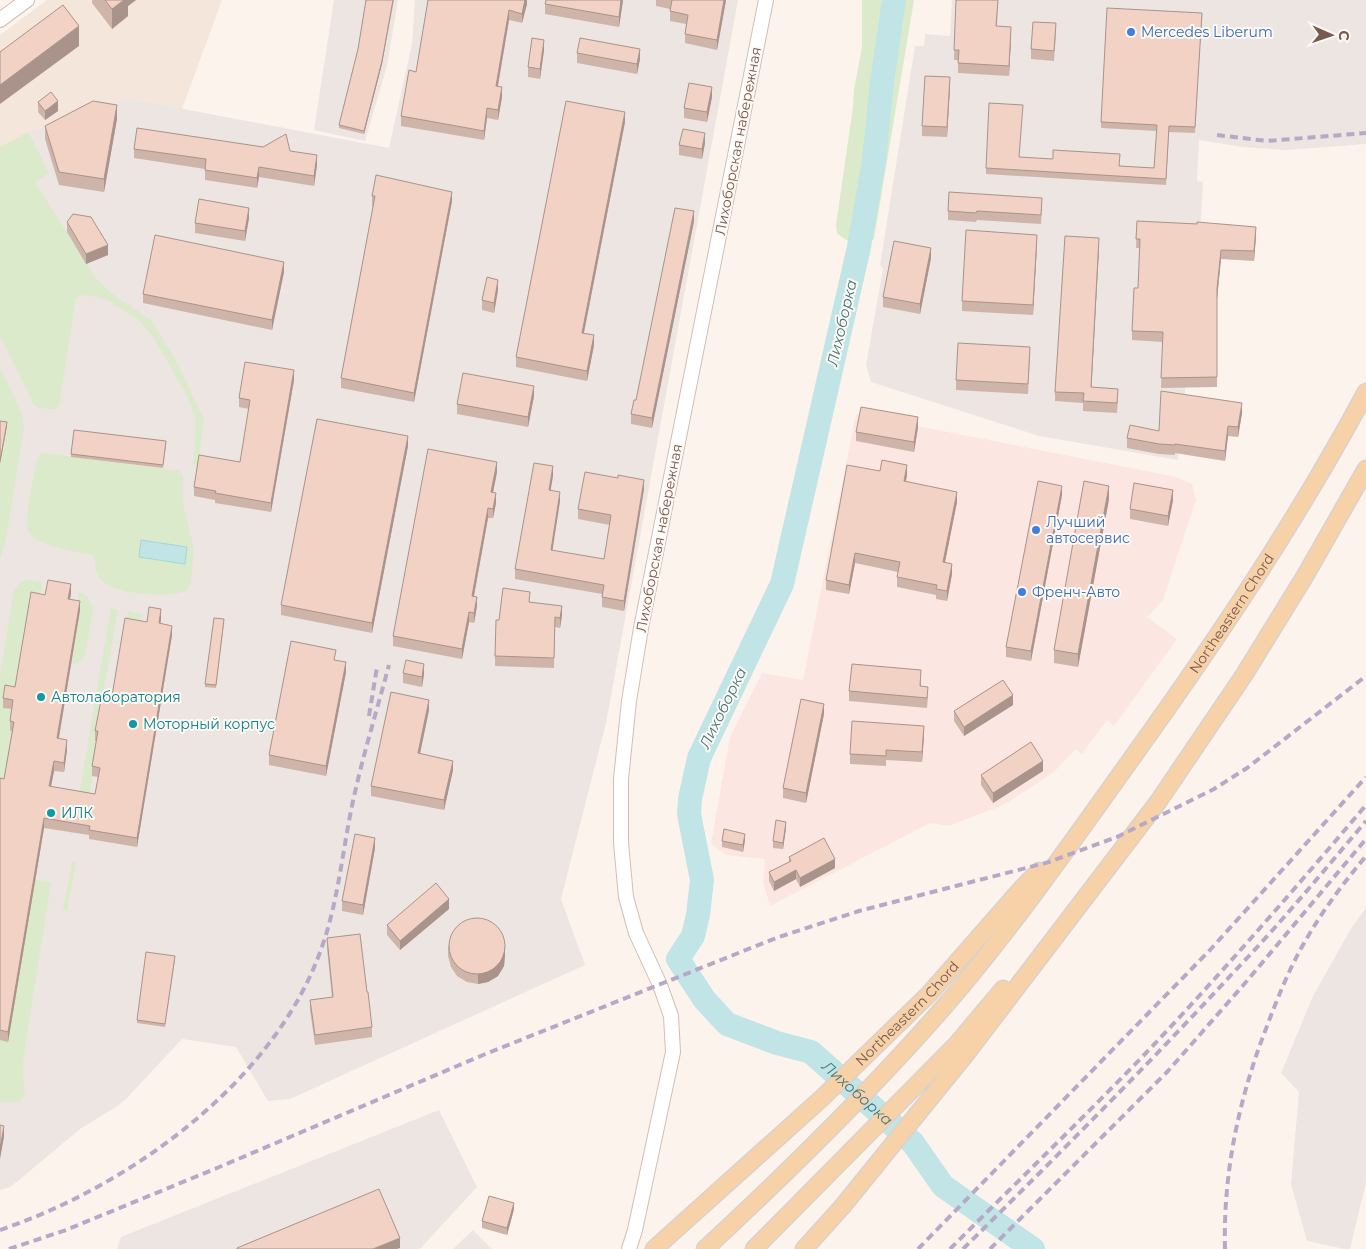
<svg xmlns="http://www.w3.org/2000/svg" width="1366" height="1249" viewBox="0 0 1366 1249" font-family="Montserrat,sans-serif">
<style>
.residential{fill:#f4e6db}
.commercial{fill:#fce6e1}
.industrial{fill:#ece5e1}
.green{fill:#daeaca}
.water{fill:#c1e4e6;stroke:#a7d5d7}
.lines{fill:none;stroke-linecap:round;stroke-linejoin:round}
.river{stroke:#c1e4e6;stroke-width:24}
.tertiary-casing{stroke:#d1beb4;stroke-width:16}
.primary-casing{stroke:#d9d1ce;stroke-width:19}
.tertiary{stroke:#fff;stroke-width:14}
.primary{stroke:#f7d2a9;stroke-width:16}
.rail{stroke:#b6a9c7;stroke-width:4;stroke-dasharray:8 5;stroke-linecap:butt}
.wall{fill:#cfb5a9}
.shaded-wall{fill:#a9938a}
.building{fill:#f1d2c5;stroke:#a9938a}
.shop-dot{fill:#3f7fe0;stroke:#fef9f3;stroke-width:2}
.culture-dot{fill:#0f9aa8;stroke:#fef9f3;stroke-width:2}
.labels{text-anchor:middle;stroke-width:4;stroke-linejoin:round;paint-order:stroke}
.shop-label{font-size:14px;fill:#366cbe;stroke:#fef9f3;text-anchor:start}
.street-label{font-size:14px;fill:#77594f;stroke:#fef9f3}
.culture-label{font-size:14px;fill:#0d838f;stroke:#fef9f3;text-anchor:start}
.water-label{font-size:15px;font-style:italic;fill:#42777b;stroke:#fef9f3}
</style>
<rect width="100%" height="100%" fill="#fcf4ec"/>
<path class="residential" d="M47,0H222L182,109L126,98L28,132L0,147V35Z"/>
<path class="commercial" d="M856,414L1177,477L1192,484L1196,500L1163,600L1147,617L1177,639L1114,726L1107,720L1082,754L1076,749L1053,773L1003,805L949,826L930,823L770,906L763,882L765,859L726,855L711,843L730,737L762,673L803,680Z"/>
<path class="industrial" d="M334,0H398L387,66L365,141L314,130Z
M415,0H738L606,723L561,899L585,965L290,1099L268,1101L236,1047L182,1039L126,1099L116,1107L80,1129L18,1181L10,1187L0,1190V147L28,132L126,98L389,148L412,44Z
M952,0H1366V144L1286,150L1242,147L1199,140L1197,181L1203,182L1200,232H1194L1184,408L1178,460L1039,436L871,382L866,365L883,269L880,265L915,46H924L925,34L950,36Z
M1366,908V1182L1350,1249H1344L1307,1241L1291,1184L1299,1092L1281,1073L1313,996L1352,927Z
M439,1110L477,1187L420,1249H117L121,1237Z
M473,1230L492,1249H453Z"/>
<path class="green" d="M862,0H914L874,239C861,249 848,243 837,233L836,225L853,107L854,90L862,47Z
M28,132L49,173L35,182L96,279L114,295L151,320L177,363L204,419L198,465L193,464L196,421L193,411L186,394L154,338L140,321L109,301L98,297L82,295L76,298L59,406L56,409L40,408L34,405L0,336V147Z
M0,368L21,411L24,428L6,539L0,559Z
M43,453L179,471L183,475V504L194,550L191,583L187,590C172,599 114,594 102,581C96,575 95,564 94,555C79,552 37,546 29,533C23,522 34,474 37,460L40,454Z
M26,580L43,582L10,730L14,731L4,789L0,788V675L14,590L21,582Z
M79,592L88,597L93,609L85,655L82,659L74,664L72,663L80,611L76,610Z
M111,608L118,610L95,740L105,742L100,777L92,776L88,803L78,801Z
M128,611L142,614L140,630L125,628Z
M72,862L76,863L67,911L63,910Z
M35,880L51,882L24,1055C23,1062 23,1069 23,1075C26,1099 27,1104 0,1102V1040L8,1041Z"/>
<path class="water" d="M141,540L187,547L185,564L139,557Z"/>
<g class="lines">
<path class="river" id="s1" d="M894,0L882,82L874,160L859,247L782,584L699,758L690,799L689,814L702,880L698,915L693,936L678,959L704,999L727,1024L777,1043L811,1052L913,1143L943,1186L1033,1249"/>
<defs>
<path id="tertiary" d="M0,20L27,0
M629,1249L635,1230L673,1052L671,1016L660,985L636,933L626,897L621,843V779L629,701L641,628L766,0"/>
<g id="primary">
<path id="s2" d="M654,1249L822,1098L929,994L1022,888L1039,871"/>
<path id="s3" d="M705,1249C788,1172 869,1093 943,1008C1013,927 1075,838 1137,751C1220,635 1299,517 1366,392"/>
<path d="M754,1249L956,1045L1003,989"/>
<path d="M804,1249L842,1207L966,1054L1158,802L1244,675L1305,576L1366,469"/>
</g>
</defs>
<use href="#tertiary" class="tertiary-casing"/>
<use href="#primary" class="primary-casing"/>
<use href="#tertiary" class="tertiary"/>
<use href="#primary" class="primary"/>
<path class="rail" d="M1217,135L1267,141L1366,133
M369,716L377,667
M0,1230C128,1187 270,1085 319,955C338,906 342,852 353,801C363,755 377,710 389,665
M9,1249L66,1230L217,1168L483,1055L776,938L859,911L1049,862L1117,837L1214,789L1247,768L1366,676
M918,1249L1210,950L1366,777
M950,1249C1015,1184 1081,1120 1145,1054C1221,974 1294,890 1366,805
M963,1249C1054,1159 1145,1068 1232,974C1279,925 1322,873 1366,821
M990,1249L1168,1071L1246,982L1366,839
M1225,1249C1223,1172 1239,1098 1267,1026C1279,994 1292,962 1310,933C1326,906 1346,880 1366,856"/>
</g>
<path class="wall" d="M92,0H136L128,6V16L112,29L92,3Z
M366,0H394L382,64L364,134L339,128V125L358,49Z
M428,0H527V4L522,23L509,20L498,86L502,97L498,120L487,118L484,140L401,126V116L416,72Z
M623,0L619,27L545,14V4Z
M656,0H726L717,50L685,43V34L686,24L670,21V9L656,6Z
M956,0H998L997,26L1011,37L1009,76L958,73V60H954Z
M1202,13L1195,133L1169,132L1166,185L986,174V168L1020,157L1119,166L1154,168L1157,131L1101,128V122Z
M1056,33L1054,61L1031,59V49Z
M544,50L540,79L528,77V67Z
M577,53L640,59L637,74L577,63Z
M950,87L947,137L922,136V126Z
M712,97L707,122L684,118V108Z
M38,102L58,111L45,120L38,112Z
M117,119L104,192L59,185L45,139V126Z
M625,122L584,333L594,345L587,381L516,367V357Z
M705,143L702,159L679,155V145Z
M134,149L290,151L317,165L314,186L259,177L257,188L205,180V169L134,158Z
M372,196L452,201L414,402L341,388V378L373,206H372Z
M1042,207L1041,224L977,220L976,222L948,220V211Z
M249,218L245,241L195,233V223Z
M694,221L652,428L631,424V414L636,400Z
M1137,221L1256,236L1254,261L1221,259L1217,299V387L1161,388L1163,342L1132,340V331L1138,288L1140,248H1136Z
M67,222L108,255L86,264L67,232Z
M1037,244L1033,315L962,311V301Z
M1099,248L1091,387L1118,399L1117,413L1083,411V403L1055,401V392Z
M931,258L920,314L883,307V297Z
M284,272L272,330L143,303V294Z
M498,290L494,313L482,310V300Z
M1030,357L1028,394L956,390V380Z
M294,380L271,512L215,503V500L194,496V487L240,462L249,409L239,407V398Z
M534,396L528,427L457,414V404Z
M1242,413L1238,437L1228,436L1225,461L1175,453V455L1159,454L1127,448V438Z
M918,427L914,452L856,441V432Z
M166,445L163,468L71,457V454Z
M408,446L372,633L281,615V605Z
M880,471L907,475L906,481L957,502L945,562L952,574L947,601L936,599V595L897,587V577L898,572L855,563L849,594L826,590V580Z
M497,472L493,493L496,503L493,518H488L474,596L477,606L474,623L469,622L462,659L393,646V636Z
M553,476L550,490L560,501L552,551L604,559L610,525L578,519V509L644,489L624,611L602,607V594L515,579V569Z
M1062,495L1031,661L1006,657V647Z
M1109,499L1078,667L1054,663V650Z
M1173,500L1168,526L1130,519V509Z
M71,594L70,599L80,610L59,738L67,750L64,772L54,771L51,787L95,794L98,777L92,776V766L97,741H95V731L147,622L161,619L160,624L172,635L137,847L89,839V835L44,828L8,1042L0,1040V778L4,779L12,731H10V721L12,709L3,708V698L15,687L45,595Z
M530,602L562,615L560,628L555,627L554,668L495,666V656L499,620Z
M224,623L216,688L205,687V684Z
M336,660L346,672L326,776L269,765V755Z
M403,673L424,674L422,687L403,683Z
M921,680V686L928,697L927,708L849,701V691Z
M1013,705L964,736L954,721V711Z
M429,710L420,753L453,770L444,810L371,796V786Z
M824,714L806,803L783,798V788Z
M924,736L922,762L886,760V766L850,764V754Z
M1043,771L993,803L981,785V775Z
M786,828L783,849L773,848V841Z
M745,840L743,852L722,847V841Z
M375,848L363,915L342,911V901Z
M789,857L835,868L800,887L796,879L774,891L769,881V872L789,862Z
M449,909L400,950L387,935V925Z
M327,938L372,1027V1037L315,1045L310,1010V1000L332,997L327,948Z
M448,946L505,955L504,966L498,976L488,982L478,984L467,982L457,976L451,967L448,956Z
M175,960L165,1027L137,1023V1020Z
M514,1209L507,1235L482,1228V1221Z"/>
<path class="shaded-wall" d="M124,0H136L128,6V16L112,29V9Z
M393,0L382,64L364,134V131Z
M525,0H527V4L522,23V14Z
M621,0H623L619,27V17Z
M724,0H726L717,50V40Z
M509,10V20L496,96V86Z
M79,26V46L0,104V85Z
M1011,27V37L1009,76V66Z
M544,40V50L540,79V69Z
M640,49V59L637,74V64Z
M950,77V87L947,137V127Z
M502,87V97L498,120V110Z
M712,87V97L707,122V112Z
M58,101V111L45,120V111Z
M117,105V119L104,192V179Z
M487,108V118L484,140V131Z
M625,112V122L582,342V333Z
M705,133V143L702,159V149Z
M317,155V165L314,186V176Z
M259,167V177L257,188V178Z
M452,192V201L414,402V393Z
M249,208V218L245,241V231Z
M694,211V221L652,428V418Z
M1256,227V236L1254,261V251Z
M1037,235V244L1033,315V305Z
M1099,238V248L1091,397V387Z
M108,245V255L86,264V254Z
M931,248V258L920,314V304Z
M1221,250V259L1217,299V289Z
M284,262V272L272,330V320Z
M498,280V290L494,313V303Z
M594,335V345L587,381V371Z
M294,370V380L271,512V503Z
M534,386V396L528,427V417Z
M1242,403V413L1238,437V427Z
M918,417V427L914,452V442Z
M7,422V426L0,464V461Z
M1228,426V436L1225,461V451Z
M408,436V446L372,633V623Z
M497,462V472L491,502V492Z
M907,465V475L904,491V481Z
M553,466V476L549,500V490Z
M644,480V489L624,611V601Z
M1062,486V495L1031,661V651Z
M1109,486V499L1078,667V654Z
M1173,490V500L1168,526V516Z
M560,492V501L551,560V550Z
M957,492V502L943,572V562Z
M496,493V503L493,518V509Z
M488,508V518L472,606V596Z
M855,553V563L849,594V585Z
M952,564V574L947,601V591Z
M71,584V594L68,608V599Z
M477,597V606L474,623V613Z
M80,601V610L57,748V738Z
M562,606V615L560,628V618Z
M161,609V619L159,633V623Z
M469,612V622L462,659V649Z
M172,626V635L137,847V838Z
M346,662V672L326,776V766Z
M424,664V674L422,687V677Z
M1013,695V705L964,736V727Z
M429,700V710L418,763V753Z
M824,704V714L806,803V793Z
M924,726V736L922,762V752Z
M67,740V750L64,772V763Z
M54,761V771L49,796V786Z
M453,761V770L444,810V800Z
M1043,761V771L993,803V793Z
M44,818V828L8,1042V1032Z
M786,822V828L783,849V843Z
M745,834V840L743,852V845Z
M375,838V848L363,915V905Z
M835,859V868L800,887V878Z
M796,870V879L774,891V882Z
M449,899V909L400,950V941Z
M505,945V955L504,966L498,976L488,982L478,984V974Z
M4,1126V1137L0,1159V1148Z
M514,1203V1209L507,1235V1228Z
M400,1238V1248L397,1249H373Z"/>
<path class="building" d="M105,0H124L112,9Z
M366,0H393L382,61L364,131L339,125L358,49Z
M428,0H525L522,14L509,10L496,86L502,87L498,110L487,108L484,131L401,116L409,70L416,72Z
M546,0H621L619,17L545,4Z
M672,0H724L717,40L685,34L688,15L670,11Z
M956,0H998L996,26L1011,27L1009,66L958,63L959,50H954Z
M63,5L79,26L0,85V52Z
M1107,8L1202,13L1195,127L1169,126L1166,179L986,168L989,103L1023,105L1019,157L1053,159V150L1120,154L1119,166L1154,168L1157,125L1101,122Z
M1033,22L1056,23L1054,51L1031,49Z
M532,38L544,40L540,69L528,67Z
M580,38L640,49L637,64L577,53Z
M925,76L950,77L947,127L922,126Z
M689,83L712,87L707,112L684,108Z
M51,92L58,101L45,111L38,102Z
M93,101L117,105L104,179L59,172L45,126Z
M566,101L625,112L582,333L594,335L587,371L516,357Z
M137,128L263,147L286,134L290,151L317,155L314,176L259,167L257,178L205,170L206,159L134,149Z
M683,129L705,133L702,149L679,145Z
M376,175L452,192L414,393L341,378L375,196H372Z
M949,192L1042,198L1041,215L977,211L976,213L948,211Z
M199,199L249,208L245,231L195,223Z
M675,208L694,211L652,418L631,414L634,400H636Z
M73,214L91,217L108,245L86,254L67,222Z
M1137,221L1197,224V222L1256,227L1254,251L1221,250L1217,289V377L1161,378L1163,332L1132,331L1134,288H1138L1140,239H1136Z
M966,230L1037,235L1033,305L962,301Z
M155,235L284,262L272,320L143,294Z
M1065,236L1099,238L1091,387L1118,389L1117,403L1083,401L1084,393L1055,392Z
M894,241L931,248L920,304L883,297Z
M487,277L498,280L494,303L482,300Z
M958,343L1030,347L1028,384L956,380Z
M245,362L294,370L271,503L215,493L216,491L194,487L199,455L240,462L250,400L239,398Z
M463,373L534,386L528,417L457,404Z
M1161,391L1242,403L1238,427L1228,426L1225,451L1175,444V445L1159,444L1127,438L1130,425L1159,431Z
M861,407L918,417L914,442L856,432Z
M317,419L408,436L372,623L281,605Z
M0,421L7,422L0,461Z
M74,430L166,441L163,465L71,454Z
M428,449L497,462L491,492L496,493L493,509L488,508L472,596L477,597L474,613L469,612L462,649L393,636Z
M882,460L907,465L904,481L957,492L943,562L952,564L947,591L936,589L937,585L897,577L900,562L855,553L849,585L826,580L847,465L880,471Z
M534,463L553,466L549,490L560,492L551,550L604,559L611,515L578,509L585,472L618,478V475L644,480L624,601L602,597L604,585L515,569Z
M1038,481L1062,486L1031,651L1006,647Z
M1084,481L1109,486L1078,654L1054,650Z
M1134,483L1173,490L1168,516L1130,509Z
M48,580L71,584L68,599L80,601L57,738L67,740L64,763L54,761L49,786L95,794L100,768L92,766L98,731H95L102,695L112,696L125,618L147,622L149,607L161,609L159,623L172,626L137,838L89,830L90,826L44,818L8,1032L0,1030V778L4,779L14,722L10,721L13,700L3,698L5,685L15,687L31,592L45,595Z
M503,588L530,592L529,602L562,606L560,618L555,617L554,658L495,656L496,620H499Z
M214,618L224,619L216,685L205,684Z
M291,641L336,650L334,660L346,662L326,766L269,755Z
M406,660L424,664L422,677L403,673Z
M852,664L921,670L920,686L928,687L927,698L849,691Z
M1003,680L1013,695L964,727L954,711Z
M391,692L429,700L418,753L453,761L444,800L371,786Z
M801,699L824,704L806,793L783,788Z
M852,721L924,726L922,752L886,750V756L850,754Z
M1031,742L1043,761L993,793L981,775Z
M776,820L786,822L783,843L773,841Z
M724,829L745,834L743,845L722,841Z
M355,834L375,838L363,905L342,901Z
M824,838L835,859L800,878L796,870L774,882L769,872L791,861L789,857Z
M436,883L449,899L400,941L387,925Z
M449 946a28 28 0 1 1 56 0a28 28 0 1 1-56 0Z
M360,934L367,992H368L372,1027L315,1035L310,1000L333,997L327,938Z
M146,952L175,956L165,1024L137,1020Z
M0,1125L4,1126L0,1148Z
M379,1189L400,1238L373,1249H237V1248Z
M489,1196L514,1203L507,1228L482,1221Z"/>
<g class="shop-dot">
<circle cx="1131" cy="32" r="5"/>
<circle cx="1036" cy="530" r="5"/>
<circle cx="1022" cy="592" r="5"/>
</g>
<g class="culture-dot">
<circle cx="41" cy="697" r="5"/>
<circle cx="133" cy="724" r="5"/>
<circle cx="51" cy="813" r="5"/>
</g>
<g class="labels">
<g class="shop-label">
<text x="1141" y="37">Mercedes Liberum</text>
<text x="1046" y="527">Лучший<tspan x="1046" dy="16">автосервис</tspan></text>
<text x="1032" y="597">Френч-Авто</text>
</g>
<g class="street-label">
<text transform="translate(738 141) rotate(-79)" y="5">Лихоборская набережная</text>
<text transform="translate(659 538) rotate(-79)" y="5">Лихоборская набережная</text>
<text dy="5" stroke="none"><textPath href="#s3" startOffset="828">Northeastern Chord</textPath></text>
<text dy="5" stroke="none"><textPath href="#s2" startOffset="346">Northeastern Chord</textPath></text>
</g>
<g class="culture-label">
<text x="51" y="702">Автолаборатория</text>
<text x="143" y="729">Моторный корпус</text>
<text x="61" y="818">ИЛК</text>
</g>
<g class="water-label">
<text transform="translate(842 323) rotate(-77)" y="5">Лихоборка</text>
<text transform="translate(723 708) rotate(-64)" y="5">Лихоборка</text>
<text dy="5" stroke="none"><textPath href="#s1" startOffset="1229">Лихоборка</textPath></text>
</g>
</g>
<g transform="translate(1331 35) rotate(92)" stroke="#fef9f3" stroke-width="4" paint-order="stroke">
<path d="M0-4L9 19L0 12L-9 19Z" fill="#77594f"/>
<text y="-8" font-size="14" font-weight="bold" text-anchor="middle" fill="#77594f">С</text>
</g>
</svg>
